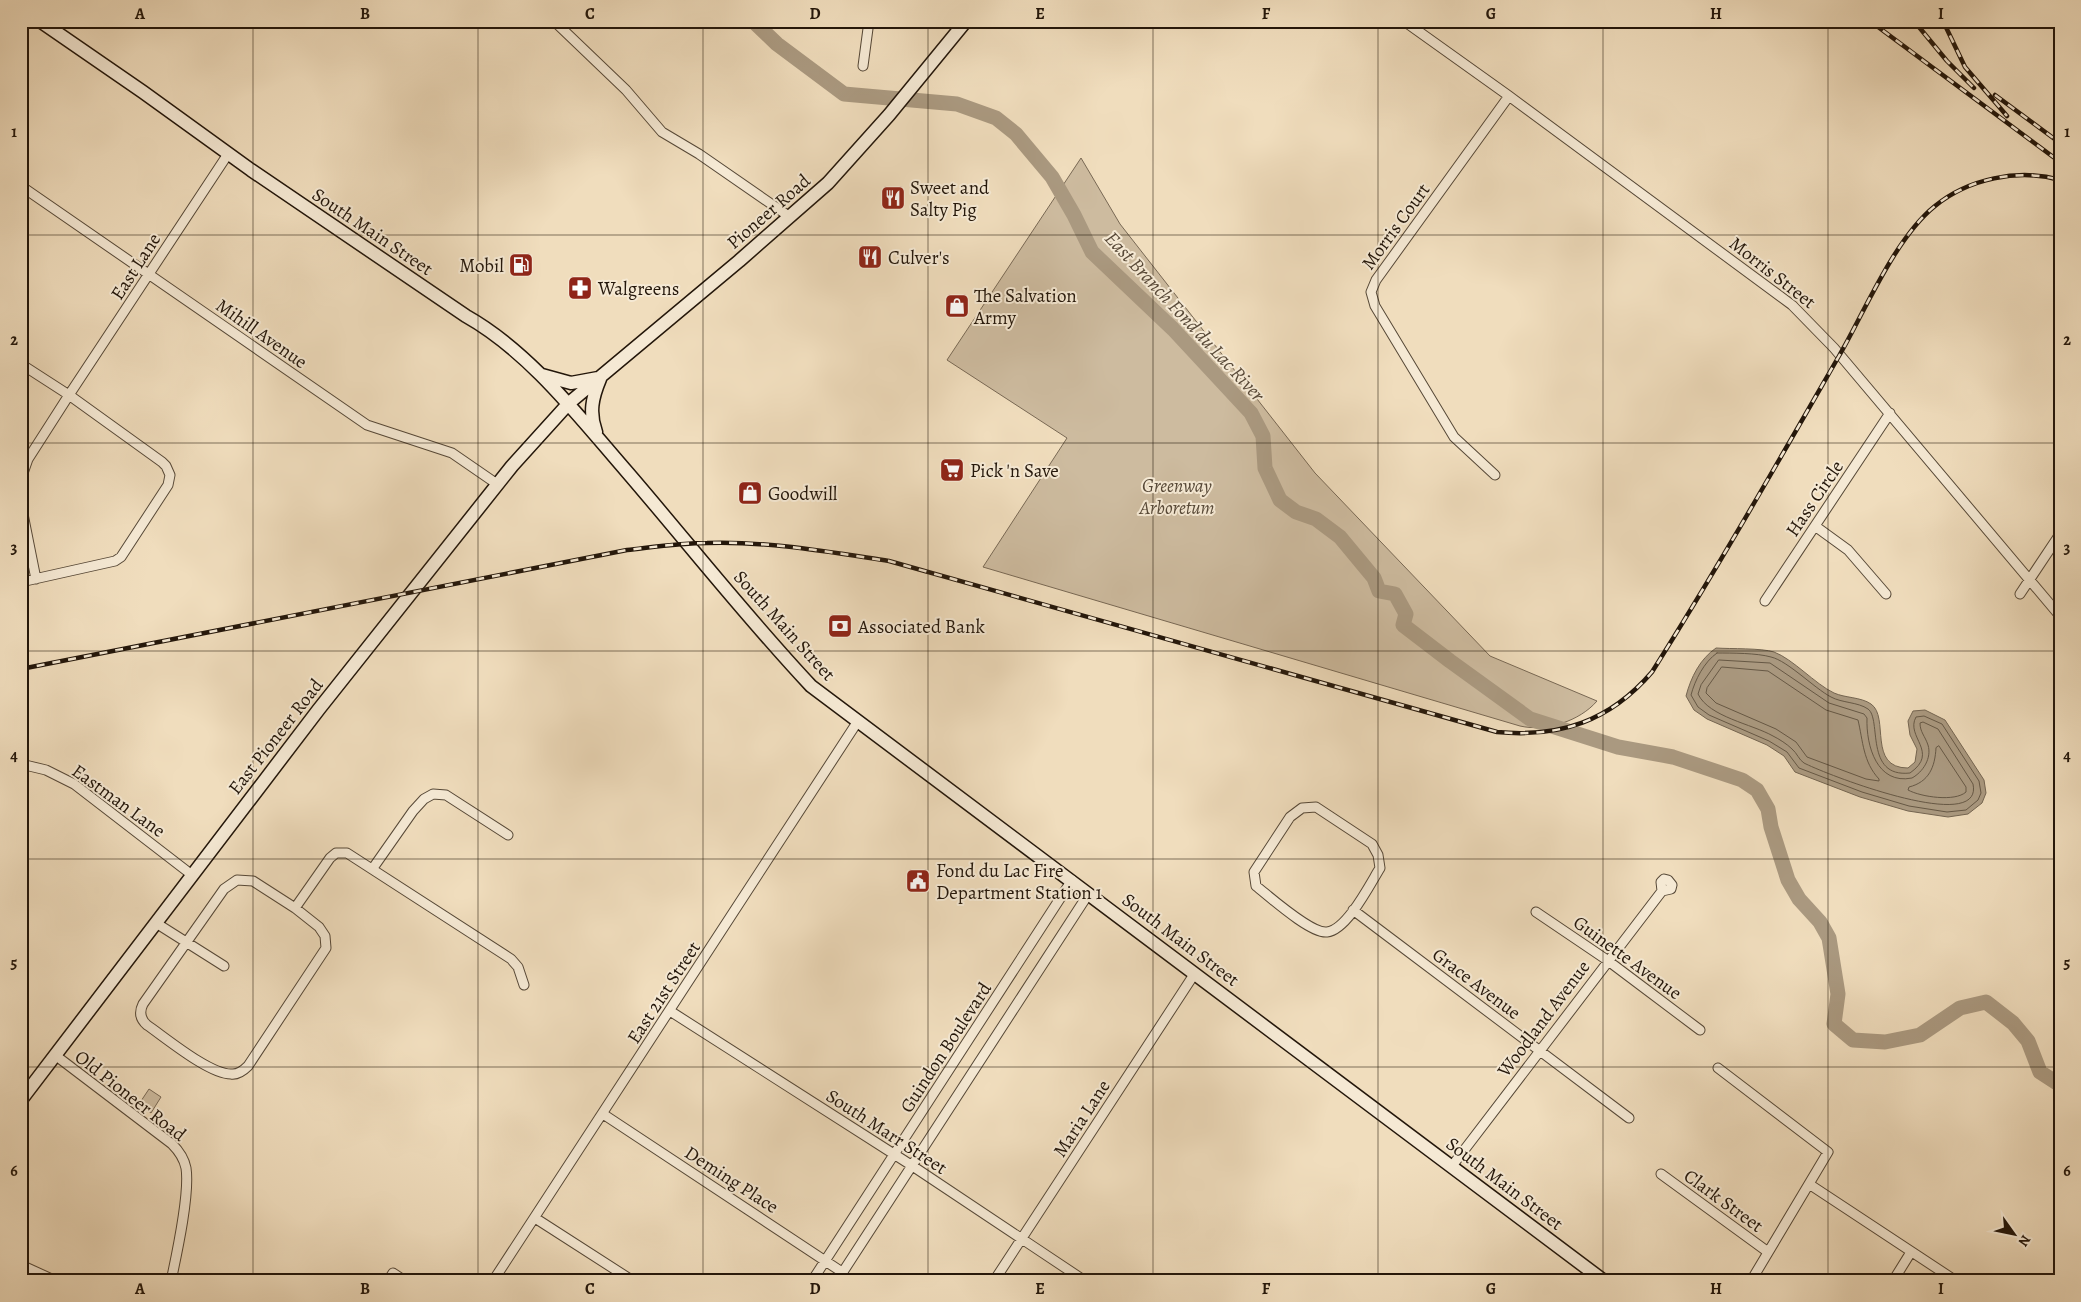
<svg xmlns="http://www.w3.org/2000/svg" width="2081" height="1302" viewBox="0 0 2081 1302" font-family="Alegreya,serif">
<style>
.green{fill:#cdbb9f;stroke:#786854}
.water{fill:#aa9980;stroke:#746551}
.lines{fill:none;stroke-linecap:round;stroke-linejoin:round}
.shore{stroke:#665845;stroke-width:1}
.river{stroke:#aa9980;stroke-width:15}
.street-casing{stroke:#564837;stroke-width:11}
.secondary-casing{stroke:#23160a;stroke-width:15}
.street{stroke:#f5e9d4;stroke-width:9}
.secondary{stroke:#f5e9d4;stroke-width:12}
.rail-casing{stroke:#23160a;stroke-width:4.5}
.rail{stroke:#f5e9d4;stroke-width:2.5;stroke-dasharray:8;stroke-linecap:butt}
.grid{fill:none;stroke:#23160a;stroke-width:1;stroke-opacity:0.55}
.labels{text-anchor:middle;stroke-width:4;stroke-linejoin:round;paint-order:stroke}
.poi-label{font-size:19px;fill:#23160a;stroke:#f5e9d4;text-anchor:start}
.street-label{font-size:19px;fill:#23160a;stroke:#f5e9d4}
.park-label{font-size:19px;font-style:italic;fill:#564837;stroke:#f5e9d4}
.water-label{font-size:20px;font-style:italic;fill:#594a39;stroke:#f5e9d4}
.neatline{fill:none;stroke:#23160a;stroke-width:2}
.grid-label{font-size:16px;text-anchor:middle;font-weight:bold;fill:#23160a}
</style>
<rect width="100%" height="100%" fill="#f0ddbd"/>
<filter id="stains"><feTurbulence type="fractalNoise" baseFrequency=".004" numOctaves="4"/><feColorMatrix values="0 0 0 0 .2 0 0 0 0 .09 0 0 0 0 .02 0 0 0 .5 -.17"/></filter>
<radialGradient id="worn" r=".72"><stop offset=".6" stop-color="#630" stop-opacity="0"/><stop offset="1" stop-color="#630" stop-opacity=".3"/></radialGradient>
<path class="green" d="M1081,158L1120,224L1315,473L1490,656L1597,701C1580,721 1546,732 1520,726L983,567L1067,438L947,360Z
M149,1089L161,1097L151,1113L139,1104Z"/>
<path class="water" d="M1716,648C1730,649 1762,648 1774,652C1793,659 1815,684 1834,693C1845,698 1861,697 1871,704C1890,717 1867,768 1908,768L1915,762L1917,749L1910,735L1908,721L1913,711L1925,710L1945,720L1984,780L1986,793L1982,803L1968,814L1948,817L1908,811L1860,797L1795,772L1784,756L1767,745L1707,719L1694,710L1686,696C1691,677 1700,659 1716,648Z"/>
<g class="lines">
<path class="shore" d="M1717,653C1732,653 1757,653 1771,657C1788,661 1814,688 1831,697C1842,703 1858,702 1868,709C1882,719 1864,778 1910,773C1940,752 1905,737 1916,717L1924,716L1942,724L1979,781L1981,793L1978,800L1966,810L1947,812L1909,806L1862,792L1799,768L1787,752L1769,741L1709,715L1698,707L1691,695C1695,680 1704,662 1717,653Z
M1719,660L1770,663L1829,703L1864,714L1867,718C1866,746 1877,785 1912,778C1923,772 1932,758 1928,745C1925,736 1920,732 1920,723L1923,722L1938,729L1973,784C1984,836 1825,774 1804,763C1799,760 1797,753 1792,749C1787,744 1779,739 1773,736C1752,724 1709,717 1698,694L1701,685Z
M1722,667L1768,671L1826,710L1858,720C1863,741 1863,762 1879,779V781L1866,779L1807,757L1796,742L1776,729L1716,703L1706,693L1707,688Z
M1939,746L1966,787V792C1955,802 1921,797 1908,790L1909,787C1929,782 1935,767 1936,748Z"/>
<path class="river" d="M753,21L777,44L844,94L957,104L996,118L1016,134L1052,177L1074,215L1092,252L1173,329L1251,413L1263,436L1265,468L1280,500L1296,512L1316,519L1340,537L1374,578L1379,591L1395,594L1406,614L1403,625L1450,661L1530,719L1618,747L1673,757L1742,780L1757,790L1768,809L1771,827L1788,880L1799,899L1820,922L1829,938L1838,994L1834,1024L1853,1040L1885,1042L1920,1035L1960,1008L1986,1002L2013,1023L2028,1041L2040,1072L2060,1085"/>
<defs>
<path id="street" d="M554,21L626,90L662,132L699,154L790,217
M1404,21L1509,96L1792,305L1834,348L2060,616
M863,66L869,21
M21,186L367,425L452,453L497,484
M21,364L69,395L28,459L21,479
M1495,475L1454,437L1375,306L1371,292L1376,280L1509,96
M21,504L36,579
M1815,526L1848,550L1886,594
M21,582L115,561L121,557L168,485L170,475L166,466L162,462L69,395L228,154
M2020,594L2060,534
M1765,601L1890,413
M21,764L46,770L74,784L192,875
M1316,807L1372,844L1378,855L1380,868C1370,884 1347,930 1327,932C1311,934 1270,897 1256,886L1254,872L1290,817L1302,808Z
M373,868L413,811L424,799L433,794L446,795L508,835
M237,880L253,881L295,908L319,927L325,936L326,948L248,1066C243,1071 238,1075 231,1074C209,1074 166,1038 147,1025C140,1019 139,1012 143,1004L224,889Z
M295,908L330,858L336,853H347L511,959L518,967L524,985
M1353,910L1629,1118
M1536,912L1607,960L1700,1030
M156,923L224,966
M670,1011L911,1165L1085,1281
M55,1055L172,1144C179,1151 184,1158 186,1168C190,1194 177,1253 171,1281
M1718,1068L1828,1152L1751,1281
M603,1114L842,1272
M1452,1166L1662,891L1671,889L1672,885L1668,880L1664,879L1661,882L1662,891
M1661,1174L1768,1252
M1809,1184L1956,1281
M535,1218L633,1281
M21,1265L56,1281
M388,1281L393,1273L405,1281
M493,1281L858,721
M812,1281L1072,880
M837,1281L1089,893
M994,1281L1195,973
M1893,1281L1911,1252"/>
<path id="secondary" d="M40,21L143,92L251,170L466,316C530,352 580,418 628,473C689,544 747,618 811,686L1604,1281
M542,375L571,383L598,378
M596,432C589,413 592,398 600,379
M21,1100L319,709L512,466L569,403L739,261L828,183L889,115L966,21"/>
</defs>
<use href="#street" class="street-casing"/>
<use href="#secondary" class="secondary-casing"/>
<use href="#street" class="street"/>
<use href="#secondary" class="secondary"/>
<defs>
<path id="rail" d="M1870,21L2060,162
M1914,21L1947,61L1974,88
M1943,21L1965,67L2007,116
M1995,95L2060,143
M21,669L627,550C654,547 680,543 707,543C768,541 829,552 889,561L1497,732C1560,738 1610,721 1652,672C1717,569 1778,462 1839,356C1865,311 1895,238 1935,206C1968,179 2018,168 2060,180"/>
</defs>
<use href="#rail" class="rail-casing"/>
<use href="#rail" class="rail"/>
</g>
<path class="grid" d="M253,21V1281M478,21V1281M703,21V1281M928,21V1281M1153,21V1281M1378,21V1281M1603,21V1281M1828,21V1281M21,235H2060M21,443H2060M21,651H2060M21,859H2060M21,1067H2060"/>
<defs>
<symbol id="restaurant-square" viewBox="-11 -11 22 22"><rect x="-9" y="-9" width="18" height="18" rx="4" fill="#8f2418" stroke="#f5e9d4"/><path d="M-5-6h1v4h1v-4h1v4h1v-4h1v5L-1.5 .5V6h-2V.5L-5-1ZM5-6V6H3V1.5H1.5Q1.5-4 5-6Z" fill="#fff"/></symbol>
<symbol id="fuel-square" viewBox="-11 -11 22 22"><rect x="-9" y="-9" width="18" height="18" rx="4" fill="#8f2418" stroke="#f5e9d4"/><path d="M-5.5-6h7V0h2V4h1.3V-2.5L3-4.5l.8-.8L6-3V5H2.5V1h-1V6h-7ZM-4.2-4.7v3.2H.2V-4.7Z" fill="#fff"/></symbol>
<symbol id="pharmacy-square" viewBox="-11 -11 22 22"><rect x="-9" y="-9" width="18" height="18" rx="4" fill="#8f2418" stroke="#f5e9d4"/><path d="M-2-6h4v4h4v4h-4v4h-4v-4h-4v-4h4Z" fill="#fff"/></symbol>
<symbol id="shop-square" viewBox="-11 -11 22 22"><rect x="-9" y="-9" width="18" height="18" rx="4" fill="#8f2418" stroke="#f5e9d4"/><path d="M-5-2.5h2.3a2.7 3.5 0 0 1 5.4 0H5L5.5 6h-11ZM-1.5-2.5h3a1.5 2.3 0 0 0-3 0Z" fill="#fff"/></symbol>
<symbol id="supermarket-square" viewBox="-11 -11 22 22"><rect x="-9" y="-9" width="18" height="18" rx="4" fill="#8f2418" stroke="#f5e9d4"/><path d="M-6-5.5h2.5l.6 2H6L4.5 2H-2.5L-4.4-4H-6ZM-1.5 3.2a1.3 1.3 0 1 0 .1 0ZM3 3.2a1.3 1.3 0 1 0 .1 0Z" fill="#fff"/></symbol>
<symbol id="bank-square" viewBox="-11 -11 22 22"><rect x="-9" y="-9" width="18" height="18" rx="4" fill="#8f2418" stroke="#f5e9d4"/><path d="M-6-4H6V4H-6ZM0-2.3a2.3 2.3 0 1 0 0 4.6a2.3 2.3 0 1 0 0-4.6Z" fill="#fff"/></symbol>
<symbol id="civic-square" viewBox="-11 -11 22 22"><rect x="-9" y="-9" width="18" height="18" rx="4" fill="#8f2418" stroke="#f5e9d4"/><path d="M-.6-6.5H3V-4.5H.6V-3L4-1V1h2V6H-6V1h2V-1L-.6-3ZM-1.2 2.5V6h2.4V2.5Z" fill="#fff"/></symbol>
</defs>
<g fill-rule="evenodd">
<use href="#restaurant-square" x="879" y="184" width="28" height="28"/>
<use href="#restaurant-square" x="856" y="243" width="28" height="28"/>
<use href="#fuel-square" x="507" y="251" width="28" height="28"/>
<use href="#pharmacy-square" x="566" y="274" width="28" height="28"/>
<use href="#shop-square" x="943" y="292" width="28" height="28"/>
<use href="#supermarket-square" x="938" y="456" width="28" height="28"/>
<use href="#shop-square" x="736" y="479" width="28" height="28"/>
<use href="#bank-square" x="826" y="612" width="28" height="28"/>
<use href="#civic-square" x="904" y="867" width="28" height="28"/>
</g>
<g class="labels">
<g class="poi-label">
<text x="910" y="194">Sweet and<tspan x="910" dy="22">Salty Pig</tspan></text>
<text x="888" y="264">Culver's</text>
<text x="504" y="272" text-anchor="end">Mobil</text>
<text x="598" y="295">Walgreens</text>
<text x="974" y="302">The Salvation<tspan x="974" dy="22">Army</tspan></text>
<text x="970" y="477">Pick 'n Save</text>
<text x="768" y="500">Goodwill</text>
<text x="858" y="633">Associated Bank</text>
<text x="936" y="877">Fond du Lac Fire<tspan x="936" dy="22">Department Station 1</tspan></text>
</g>
<g class="street-label">
<text transform="translate(768 211) rotate(-41)" y="7">Pioneer Road</text>
<text transform="translate(1395 226) rotate(-54)" y="7">Morris Court</text>
<text transform="translate(373 231) rotate(34)" y="7">South Main Street</text>
<text transform="translate(135 266) rotate(-57)" y="7">East Lane</text>
<text transform="translate(1773 272) rotate(38)" y="7">Morris Street</text>
<text transform="translate(262 333) rotate(35)" y="7">Mihill Avenue</text>
<text transform="translate(1814 498) rotate(-56)" y="7">Hass Circle</text>
<text transform="translate(785 625) rotate(48)" y="7">South Main Street</text>
<text transform="translate(275 736) rotate(-52)" y="7">East Pioneer Road</text>
<text transform="translate(119 800) rotate(36)" y="7">Eastman Lane</text>
<text transform="translate(1181 939) rotate(37)" y="7">South Main Street</text>
<text transform="translate(1628 957) rotate(36)" y="7">Guinette Avenue</text>
<text transform="translate(1477 983) rotate(37)" y="7">Grace Avenue</text>
<text transform="translate(663 992) rotate(-57)" y="7">East 21st Street</text>
<text transform="translate(1543 1018) rotate(-53)" y="7">Woodland Avenue</text>
<text transform="translate(945 1047) rotate(-57)" y="7">Guindon Boulevard</text>
<text transform="translate(131 1095) rotate(38)" y="7">Old Pioneer Road</text>
<text transform="translate(1081 1118) rotate(-57)" y="7">Maria Lane</text>
<text transform="translate(887 1131) rotate(33)" y="7">South Marr Street</text>
<text transform="translate(732 1179) rotate(33)" y="7">Deming Place</text>
<text transform="translate(1505 1183) rotate(37)" y="7">South Main Street</text>
<text transform="translate(1724 1200) rotate(36)" y="7">Clark Street</text>
</g>
<g class="park-label">
<text x="1177" y="492">Greenway<tspan x="1177" dy="22">Arboretum</tspan></text>
</g>
<g class="water-label">
<text transform="translate(1185 316) rotate(47)" y="7">East Branch Fond du Lac River</text>
</g>
</g>
<rect width="2081" height="1302" fill="none" stroke="#f0ddbd" stroke-width="55"/>
<g transform="translate(2014 1234) rotate(123)" stroke="#f5e9d4" stroke-width="4" paint-order="stroke">
<path d="M0-4L9 19L0 12L-9 19Z" fill="#23160a"/>
<text y="-8" font-size="14" font-weight="bold" text-anchor="middle" fill="#23160a">N</text>
</g>
<rect x="28" y="28" width="2026" height="1246" class="neatline"/>
<g class="grid-label">
<text x="140" y="19">A</text>
<text x="365" y="19">B</text>
<text x="590" y="19">C</text>
<text x="815" y="19">D</text>
<text x="1040" y="19">E</text>
<text x="1266" y="19">F</text>
<text x="1491" y="19">G</text>
<text x="1716" y="19">H</text>
<text x="1941" y="19">I</text>
<text x="14" y="137">1</text>
<text x="2067" y="137">1</text>
<text x="14" y="345">2</text>
<text x="2067" y="345">2</text>
<text x="14" y="553">3</text>
<text x="2067" y="553">3</text>
<text x="14" y="761">4</text>
<text x="2067" y="761">4</text>
<text x="14" y="968">5</text>
<text x="2067" y="968">5</text>
<text x="14" y="1176">6</text>
<text x="2067" y="1176">6</text>
<text x="140" y="1294">A</text>
<text x="365" y="1294">B</text>
<text x="590" y="1294">C</text>
<text x="815" y="1294">D</text>
<text x="1040" y="1294">E</text>
<text x="1266" y="1294">F</text>
<text x="1491" y="1294">G</text>
<text x="1716" y="1294">H</text>
<text x="1941" y="1294">I</text>
</g>
<rect width="100%" height="100%" filter="url(#stains)"/>
<rect width="100%" height="100%" fill="url(#worn)"/>
</svg>
